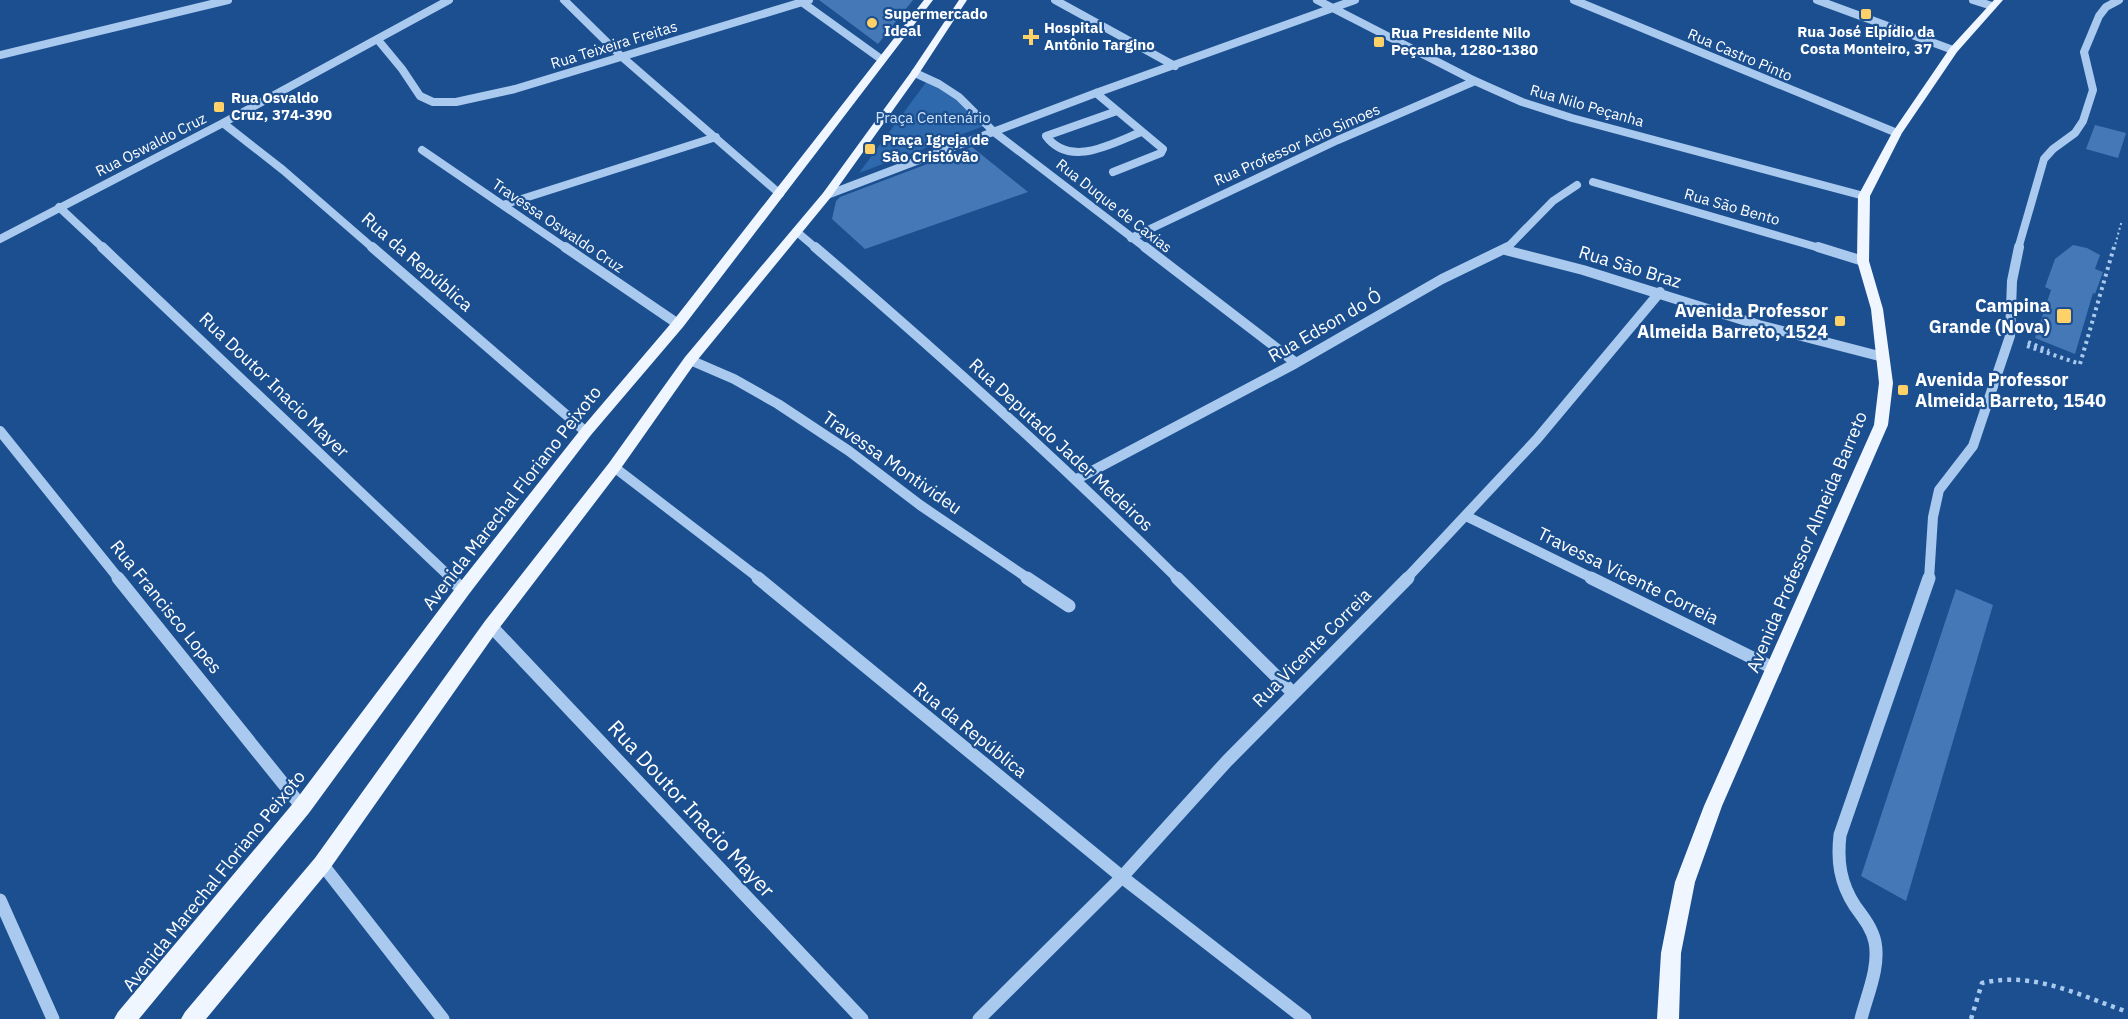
<svg xmlns="http://www.w3.org/2000/svg" width="2128" height="1019" viewBox="0 0 2128 1019" font-family="'IBM Plex Sans',sans-serif">
<style>
.green{fill:#2e69ad}
.building{fill:#4478b7}
.lines{fill:none;stroke-linecap:round;stroke-linejoin:round}
.path-far2{stroke:#a9c9ee;stroke-width:2;stroke-dasharray:2 3;stroke-linecap:butt}
.path-far1{stroke:#a9c9ee;stroke-width:4;stroke-dasharray:3 4;stroke-linecap:butt}
.path{stroke:#a9c9ee;stroke-width:4.5;stroke-dasharray:4 5;stroke-linecap:butt}
.minor-far2{stroke:#a9c9ee;stroke-width:8}
.minor-far1{stroke:#a9c9ee;stroke-width:10}
.minor{stroke:#a9c9ee;stroke-width:13}
.major{fill:#f0f6ff;fill-rule:evenodd}
.poi-dot{fill:#ffd166;stroke:#1b4f8f;stroke-width:2}
.labels{text-anchor:middle;stroke-width:4.5;stroke-linejoin:round;paint-order:stroke}
.far-poi-label{font-size:15px;font-weight:bold;fill:#fff;stroke:#1b4f8f;text-anchor:start}
.far-street-label{font-size:15px;fill:#fff;stroke:#1b4f8f}
.far-park-label{font-size:15px;fill:#cfe3fa;stroke:#1b4f8f}
.street-label{font-size:18px;fill:#fff;stroke:#1b4f8f}
.poi-label{font-size:18px;font-weight:bold;fill:#fff;stroke:#1b4f8f;text-anchor:end}
.near-street-label{font-size:21px;fill:#fff;stroke:#1b4f8f}
</style>
<rect width="100%" height="100%" fill="#1b4f8f"/>
<path class="green" d="M927,81L992,123L859,173Z"/>
<path class="building" d="M819,0H913L878,44Z
M2095,125L2126,133L2118,158L2086,149Z
M972,147L1028,192L865,249L832,219L836,201L840,197Z
M2073,245L2087,248L2100,255L2095,269L2103,272L2095,294L2093,293L2075,354L2035,338L2051,290L2045,287L2055,259Z
M1956,589L1993,605L1906,901L1861,876Z"/>
<g class="lines">
<path class="path-far2" d="M2114,249L2122,220"/>
<path class="path-far1" d="M2028,342L2049,351
M2027,346L2080,364
M2080,364L2114,247"/>
<path class="path" d="M1971,1019L1982,983C2035,971 2078,995 2128,1012"/>
<path class="minor-far2" d="M564,0L621,56L780,194
M799,0L881,59
M1055,0L1175,66
M1317,0L1475,81L1522,102L1572,118L1864,196
M1574,0L1897,133
M1817,0L1953,50
M1973,0L1992,6
M378,40L402,69L420,96L433,102H456L515,89L809,0
M0,55L228,0
M915,73L939,84L959,97L994,132L1147,249
M1096,93L1163,149L1161,153L1113,172
M1117,111L1046,136C1070,168 1111,144 1141,132
M223,123L283,170L374,249
M422,150L567,249
M1593,182L1823,249
M827,195L1096,93L1355,0
M503,205L716,137
M59,207L104,249
M797,232L817,249
M1131,238L1338,140L1475,81
M0,239L223,123L449,0
M1506,249L1553,201L1577,185
M2018,249L2044,159L2053,149L2075,133L2083,121L2093,90L2084,52L2099,16L2106,7L2119,0"/>
<path class="minor-far1" d="M102,247L452,579
M372,247L586,432
M565,247L678,324
M815,247C940,354 1061,463 1178,579
M1145,247L1296,363
M1818,247L1863,261
M1505,250L1583,270L1759,325L1883,357
M690,360L734,379L778,404L849,451L920,505L1029,579
M0,431L119,579
M614,467L760,579
M1077,479L1296,363L1442,279L1508,247
M1466,516L1594,579
M1406,579L1537,439L1660,292
M1929,579L1933,517L1939,490L1973,446L2010,336L2012,281L2019,247"/>
<path class="minor" d="M118,578L302,807
M450,578L463,590
M758,578L1122,877L1305,1019
M1027,578L1069,606
M1177,578L1293,693
M1591,578L1775,669
M491,626L862,1019
M322,864L443,1019
M0,900L53,1019
M979,1019L1122,877L1227,761L1408,578
M1861,1019C1867,995 1880,967 1875,942C1872,928 1863,917 1855,906C1840,883 1837,861 1840,835L1929,578"/>
<path class="major" d="M924,0H933L683,327L591,435L469,594L309,813L139,1019H114L118,1012L295,801L457,586L581,429L673,321Z
M959,0H967L918,75L831,197L695,363L619,471L497,631L329,870L206,1019H181L185,1012L315,858L485,621L609,463L685,357L823,193L911,72Z
M1994,0H2003L1957,52L1902,133L1870,196L1869,261L1883,309L1893,383L1888,425L1722,806L1695,882L1681,953L1679,1019H1657L1661,953L1675,882L1704,806L1874,425L1879,383L1871,309L1857,261L1858,196L1892,133L1950,48Z"/>
</g>
<g class="poi-dot">
<rect x="1860" y="8" width="12" height="12" rx="3"/>
<circle cx="872" cy="23" r="6"/>
<path d="M1028 28h6v6h6v6h-6v6h-6v-6h-6v-6h6z"/>
<rect x="1373" y="36" width="12" height="12" rx="3"/>
<rect x="213" y="101" width="12" height="12" rx="3"/>
<rect x="864" y="143" width="12" height="12" rx="3"/>
<rect x="2056" y="308" width="16" height="16" rx="3"/>
<rect x="1834" y="315" width="12" height="12" rx="3"/>
<rect x="1897" y="384" width="12" height="12" rx="3"/>
</g>
<g class="labels">
<g class="far-poi-label">
<text x="884" y="19">Supermercado<tspan x="884" dy="17">Ideal</tspan></text>
<text x="1044" y="33">Hospital<tspan x="1044" dy="17">Antônio Targino</tspan></text>
<text x="1866" y="37" text-anchor="middle">Rua José Elpídio da<tspan x="1866" dy="17">Costa Monteiro, 37</tspan></text>
<text x="1391" y="38">Rua Presidente Nilo<tspan x="1391" dy="17">Peçanha, 1280-1380</tspan></text>
<text x="231" y="103">Rua Osvaldo<tspan x="231" dy="17">Cruz, 374-390</tspan></text>
<text x="882" y="145">Praça Igreja de<tspan x="882" dy="17">São Cristóvão</tspan></text>
</g>
<g class="far-street-label">
<text transform="translate(614 45) rotate(-17)" y="5">Rua Teixeira Freitas</text>
<text transform="translate(1740 55) rotate(23)" y="5">Rua Castro Pinto</text>
<text transform="translate(1587 106) rotate(16)" y="5">Rua Nilo Peçanha</text>
<text transform="translate(151 145) rotate(-27)" y="5">Rua Oswaldo Cruz</text>
<text transform="translate(1297 145) rotate(-24)" y="5">Rua Professor Acio Simoes</text>
<text transform="translate(1114 206) rotate(38)" y="5">Rua Duque de Caxias</text>
<text transform="translate(1732 207) rotate(16)" y="5">Rua São Bento</text>
<text transform="translate(558 226) rotate(34)" y="5">Travessa Oswaldo Cruz</text>
</g>
<g class="far-park-label">
<text x="933" y="123">Praça Centenário</text>
</g>
<g class="street-label">
<text transform="translate(417 262) rotate(41)" y="6">Rua da República</text>
<text transform="translate(1630 267) rotate(17)" y="6">Rua São Braz</text>
<text transform="translate(1325 326) rotate(-30)" y="6">Rua Edson do Ó</text>
<text transform="translate(274 385) rotate(44)" y="6">Rua Doutor Inacio Mayer</text>
<text transform="translate(1061 445) rotate(43)" y="6">Rua Deputado Jader Medeiros</text>
<text transform="translate(892 463) rotate(35)" y="6">Travessa Montivideu</text>
<text transform="translate(512 498) rotate(-52)" y="6">Avenida Marechal Floriano Peixoto</text>
<text transform="translate(1807 542) rotate(-67)" y="6">Avenida Professor Almeida Barreto</text>
<text transform="translate(1628 576) rotate(26)" y="6">Travessa Vicente Correia</text>
<text transform="translate(166 607) rotate(51)" y="6">Rua Francisco Lopes</text>
<text transform="translate(1312 648) rotate(-45)" y="6">Rua Vicente Correia</text>
<text transform="translate(970 730) rotate(39)" y="6">Rua da República</text>
<text transform="translate(214 881) rotate(-51)" y="6">Avenida Marechal Floriano Peixoto</text>
</g>
<g class="poi-label">
<text x="2050" y="312">Campina<tspan x="2050" dy="21">Grande (Nova)</tspan></text>
<text x="1828" y="317">Avenida Professor<tspan x="1828" dy="21">Almeida Barreto, 1524</tspan></text>
<text x="1915" y="386" text-anchor="start">Avenida Professor<tspan x="1915" dy="21">Almeida Barreto, 1540</tspan></text>
</g>
<g class="near-street-label">
<text transform="translate(691 809) rotate(47)" y="7">Rua Doutor Inacio Mayer</text>
</g>
</g>
</svg>
